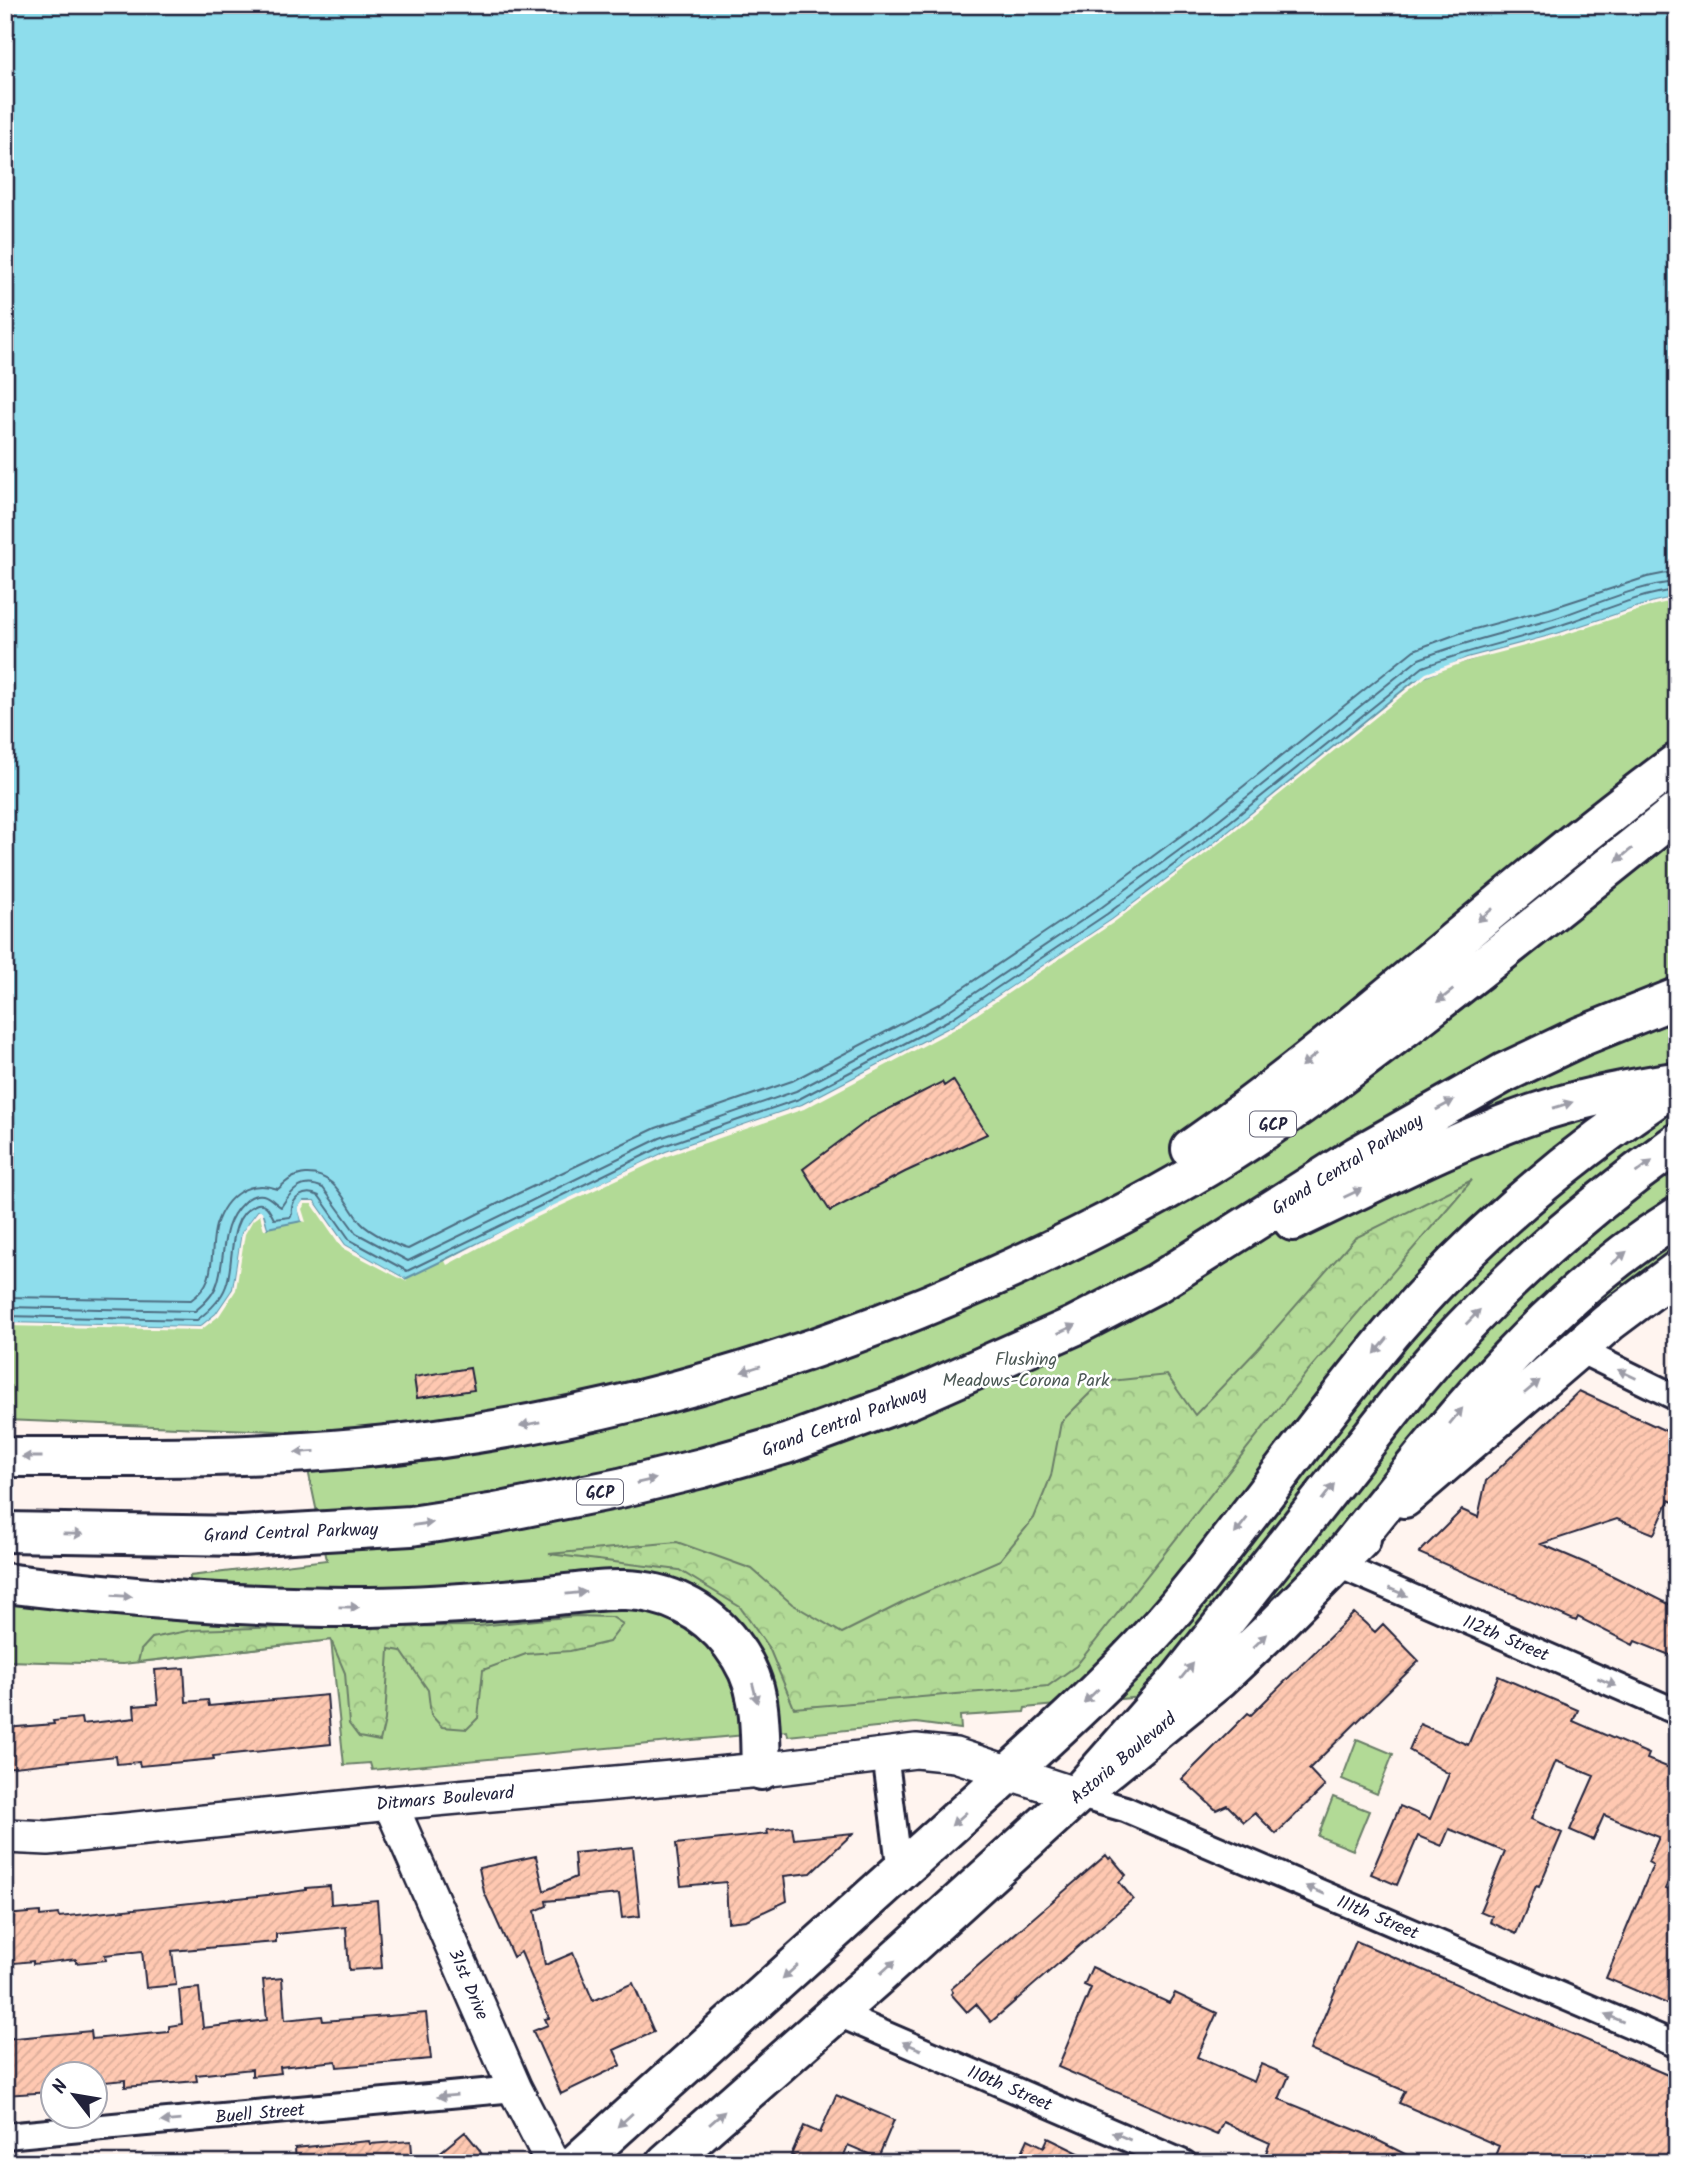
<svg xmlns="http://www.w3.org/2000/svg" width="1682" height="2168" viewBox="0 0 1682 2168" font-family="Kalam,sans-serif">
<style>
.green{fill:#b2da96;stroke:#6a7e68;stroke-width:2}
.forest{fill:url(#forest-crowns);stroke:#6a7e68;stroke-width:2}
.water{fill:#8eddec;stroke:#6392a5;stroke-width:2}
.pier{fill:#fff4ef}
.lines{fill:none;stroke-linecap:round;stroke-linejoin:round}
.shore{stroke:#4d6d82;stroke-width:2}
.building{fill:url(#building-hatch);stroke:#22223b;stroke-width:2}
.street-casing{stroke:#22223b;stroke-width:30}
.secondary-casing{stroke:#22223b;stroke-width:38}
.primary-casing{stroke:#22223b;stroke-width:44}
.highway-casing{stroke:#22223b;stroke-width:44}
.street{stroke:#fff;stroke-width:24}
.secondary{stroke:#fff;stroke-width:33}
.primary{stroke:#fff;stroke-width:38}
.highway{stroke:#fff;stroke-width:38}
.oneway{fill:#9c9ca7}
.labels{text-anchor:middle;stroke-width:5;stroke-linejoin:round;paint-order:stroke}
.shield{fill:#fff;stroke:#646476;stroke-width:2}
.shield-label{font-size:16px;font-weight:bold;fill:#22223b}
.street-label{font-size:18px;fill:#22223b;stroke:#fff}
.park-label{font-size:18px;fill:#4d5956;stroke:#fff}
</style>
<defs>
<pattern id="forest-crowns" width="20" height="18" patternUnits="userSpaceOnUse" patternTransform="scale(1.75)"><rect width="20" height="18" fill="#b2da96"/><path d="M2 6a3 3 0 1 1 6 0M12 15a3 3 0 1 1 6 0" fill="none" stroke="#99bb82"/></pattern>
<pattern id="building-hatch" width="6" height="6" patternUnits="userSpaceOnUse" patternTransform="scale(1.75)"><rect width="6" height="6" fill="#ffc8b1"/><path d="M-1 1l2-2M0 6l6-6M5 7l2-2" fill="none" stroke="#daac99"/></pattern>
</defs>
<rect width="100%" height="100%" fill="#fff4ef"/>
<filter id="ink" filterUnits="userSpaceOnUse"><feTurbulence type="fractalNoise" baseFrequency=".0143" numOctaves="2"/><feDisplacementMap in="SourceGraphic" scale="14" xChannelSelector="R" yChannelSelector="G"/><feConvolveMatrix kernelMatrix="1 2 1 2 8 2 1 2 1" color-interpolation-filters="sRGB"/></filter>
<g filter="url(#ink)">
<path class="green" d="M1677,597V1251L1406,1461L1184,1693L1025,1708L1024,1712L960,1716L961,1729L916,1723L788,1736L787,1731L372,1770L370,1763L344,1765L331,1640L123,1664L5,1661V1600L190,1583V1576L327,1560L300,1432L5,1420V1323L200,1327L242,1232L258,1211L298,1208L303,1201L1426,673Z
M1357,1739L1393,1754L1377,1794L1342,1779Z
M1333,1797L1369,1811L1353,1850L1318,1836Z"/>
<path class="forest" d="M1472,1180L1307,1372L1076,1666L1048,1686L794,1708L770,1650L740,1607L679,1570L549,1554L677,1542L752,1569L792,1604L842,1633L910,1599L1000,1560L1034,1518L1051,1476L1061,1422L1101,1382L1167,1375L1195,1415L1257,1350L1355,1238Z
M576,1616L612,1617L623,1624L609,1642L570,1651L526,1654L483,1670L478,1718L467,1729L442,1727L431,1715L428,1690L401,1651L389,1649L385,1720L380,1741L359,1737L349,1724L345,1673L331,1640L138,1662L141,1650L152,1638L192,1630L291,1627L479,1626Z"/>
<path class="water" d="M5,5H1677V597L1654,602L1557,634L1467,658L1413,682L1206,850L1112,920L953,1026L802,1105L666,1152L405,1279L345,1245L314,1201H304L299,1208L302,1221L267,1228L264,1215L258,1211L242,1233L233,1289L216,1314L200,1327L5,1323Z"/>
<path class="pier" d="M1677,597V600L1655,605L1558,637L1468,661L1427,676L1208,852L1113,923L955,1029L804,1109L667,1156L531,1220L447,1265L445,1261L529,1217L666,1152L802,1105L953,1026L1112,920L1206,850L1426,673L1467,658L1557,634L1654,602Z
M303,1201H314L345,1245L405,1279L407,1282L342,1248L312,1204H305L302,1209L306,1222L302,1221L298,1208Z
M258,1211H262L267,1228L264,1230L260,1215L253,1220L245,1234L236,1290L219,1316L201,1330L5,1326V1323L200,1327L216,1314L233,1289L242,1232Z"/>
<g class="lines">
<path class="shore" d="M5,1297L191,1300C198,1295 205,1287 208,1279C214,1262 211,1242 216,1225C226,1195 249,1179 278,1189C287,1181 293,1175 306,1174C337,1173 344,1203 361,1223C368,1231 398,1247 408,1249L517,1194L656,1128L792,1081L939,1004L1096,898L1190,829L1414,650L1460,633L1549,609L1647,577L1677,571
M5,1307L195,1311C204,1304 215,1293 218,1281C226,1253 220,1225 243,1203C249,1197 255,1194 263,1195C271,1197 275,1204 281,1207C291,1191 302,1178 323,1188L356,1233L408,1261L660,1138L796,1091L945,1013L1102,907L1197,837L1419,659C1462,642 1508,632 1553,619C1590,607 1639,584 1677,582
M5,1316L197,1320C209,1311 221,1300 226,1286C235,1264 226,1217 255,1205C266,1200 270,1212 274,1219L290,1217L292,1214C290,1197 305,1189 319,1196L350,1240L407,1271L663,1146L799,1099L949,1020L1107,914L1202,844L1423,667C1467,650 1513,641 1558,626C1593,615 1640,593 1677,590"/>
</g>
<path class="building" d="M953,1080L987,1134L905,1172L830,1211L803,1169L871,1118L942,1082L944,1086Z
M470,1368L474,1390L417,1398L414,1377Z
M1579,1391L1677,1436V1504L1669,1500L1654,1534L1617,1519L1541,1544L1595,1567L1677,1608V1658L1635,1641L1633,1645L1578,1617L1576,1621L1419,1553L1462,1510L1478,1517L1486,1481Z
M1354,1613L1375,1632L1383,1624L1419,1661L1309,1769L1325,1786L1276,1834L1255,1813L1244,1822L1227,1805L1216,1810L1182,1779L1248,1713L1251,1715Z
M184,1668L186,1702L208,1700L209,1706L327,1695L331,1744L213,1756L214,1759L140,1766L139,1762L117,1764L116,1756L5,1768V1728L54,1724L53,1721L81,1718L82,1724L135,1718L134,1706L158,1704L155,1670Z
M1498,1676L1578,1710L1573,1721L1649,1754L1647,1759L1677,1771V1863L1665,1889L1677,1894V2008L1606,1978L1653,1865L1648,1862L1659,1837L1604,1815L1593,1840L1570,1830L1594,1776L1556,1761L1531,1819L1562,1833L1539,1887L1536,1886L1516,1934L1490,1922L1492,1916L1480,1911L1505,1852L1472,1838L1449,1829L1442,1846L1418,1836L1397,1885L1371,1874L1400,1806L1430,1819L1449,1774L1409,1750L1420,1724L1468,1745Z
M792,1827L794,1839L853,1833L811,1873L784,1876L787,1901L746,1920L728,1922L726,1882L681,1886L676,1844L768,1834L767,1830Z
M633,1847L640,1916L622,1918L619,1894L546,1901L547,1906L535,1911L545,1965L573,1953L593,2001L633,1983L654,2032L614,2050L621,2065L561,2094L533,2031L548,2025L545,2019L549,2018L521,1952L513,1957L484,1892L479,1868L536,1856L544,1891L576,1877L574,1853Z
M1106,1855L1109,1859L1111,1857L1126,1875L1119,1882L1133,1899L991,2022L976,2004L967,2012L951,1994L953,1992L951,1989Z
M330,1886L331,1904L377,1900L382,1968L349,1970L346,1927L276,1934V1942L172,1951L176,1985L146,1988L142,1951L105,1955L106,1960L76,1963V1959L33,1964V1961L5,1964V1915L40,1912V1916L58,1914L59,1917L286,1893L306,1890V1888Z
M1356,1941L1677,2079V2161L1671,2158L1669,2163H1492L1499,2146L1399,2103L1405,2091L1310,2050Z
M1092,1967L1169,2003L1175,1993L1217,2013L1197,2057L1254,2082L1261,2064L1289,2076L1279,2099L1363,2133L1423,2163H1288L1266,2153L1270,2143L1223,2122L1217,2135L1058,2067L1091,1988L1084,1985Z
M282,1978L285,2020L322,2016L323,2021L426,2013L431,2059L337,2067L336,2061L280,2067L281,2073L252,2076V2069L196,2075L197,2081L125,2087V2080L94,2083V2074H48L50,2092L5,2095V2039L91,2031L92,2039L169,2032V2026L182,2024L179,1990L199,1988L203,2028L267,2020L263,1980Z
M836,2095L894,2120L878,2158L848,2145L841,2163H809L791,2155L804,2126L820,2133Z
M465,2132L479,2149L486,2163H427Z
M1048,2138L1099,2163H1017L1028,2139L1044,2147Z
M369,2141L370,2144L411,2141L413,2163H296L295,2148Z"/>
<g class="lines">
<defs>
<path id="street" d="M1577,1349L1677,1398
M1336,1564L1677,1712
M885,1754L900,1872
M1077,1795L1125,1809L1677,2045
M836,2013L1184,2163
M5,2136L515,2089"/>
<path id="secondary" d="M390,1803L515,2089L553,2163
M5,1836L48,1838L390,1803L761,1770L916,1751L955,1755L1077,1795"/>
<path id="primary" d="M1404,1498L1609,1322L1677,1271
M577,2163L1009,1773
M666,2163L879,1975L1077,1795L1219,1679L1273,1628L1361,1539"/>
<path id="highway" d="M1191,1149C1360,1030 1510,886 1677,763
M1293,1221C1372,1184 1451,1142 1533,1114C1577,1099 1622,1090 1668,1083
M5,1457C122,1457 240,1459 357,1448C585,1427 807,1363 1015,1267C1088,1233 1160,1197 1228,1154C1293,1113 1354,1066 1416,1019C1504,951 1590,882 1677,812
M5,1532L241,1536L411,1526L496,1513L620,1488L702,1468L786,1444L912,1398L1074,1326L1157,1283L1357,1156L1504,1073L1582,1036L1677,998
M1336,1564C1438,1438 1537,1304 1677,1217
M5,1583C126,1598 247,1608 369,1607C425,1606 482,1602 538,1597C587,1593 636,1580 683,1604C719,1621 751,1661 757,1701C761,1724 760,1747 761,1770
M1009,1773C1060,1727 1111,1680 1157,1629C1185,1599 1209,1566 1234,1534C1288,1465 1340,1393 1397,1326C1477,1233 1575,1151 1677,1084
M1077,1795L1181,1677L1411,1386C1489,1293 1578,1214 1677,1143"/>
</defs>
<use href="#street" class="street-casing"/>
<use href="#secondary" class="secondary-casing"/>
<use href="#primary" class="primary-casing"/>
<use href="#highway" class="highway-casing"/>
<use href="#street" class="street"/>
<use href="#secondary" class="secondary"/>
<use href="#primary" class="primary"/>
<use href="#highway" class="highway"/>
</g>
<defs><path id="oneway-solid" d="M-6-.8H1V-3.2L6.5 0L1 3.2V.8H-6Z" transform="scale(1.75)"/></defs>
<g class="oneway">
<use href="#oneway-solid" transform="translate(1624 855) rotate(141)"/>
<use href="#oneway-solid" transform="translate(1485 915) rotate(140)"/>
<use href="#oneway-solid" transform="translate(1445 996) rotate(142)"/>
<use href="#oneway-solid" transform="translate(1309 1060) rotate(141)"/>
<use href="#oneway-solid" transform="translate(1445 1105) rotate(-29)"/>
<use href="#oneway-solid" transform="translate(1563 1105) rotate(-17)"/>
<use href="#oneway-solid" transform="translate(1644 1167) rotate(-36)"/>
<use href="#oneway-solid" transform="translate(1353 1193) rotate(-25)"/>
<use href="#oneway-solid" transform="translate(1619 1258) rotate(-39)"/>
<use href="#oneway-solid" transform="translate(1473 1317) rotate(-46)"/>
<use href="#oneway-solid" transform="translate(1067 1329) rotate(-26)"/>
<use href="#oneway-solid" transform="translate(1381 1346) rotate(130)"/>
<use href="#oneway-solid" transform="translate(751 1369) rotate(162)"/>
<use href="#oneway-solid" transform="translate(1627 1374) rotate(-154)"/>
<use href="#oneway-solid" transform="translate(1532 1387) rotate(-40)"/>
<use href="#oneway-solid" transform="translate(1456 1416) rotate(-50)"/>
<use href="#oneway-solid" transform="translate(530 1424) rotate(169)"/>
<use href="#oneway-solid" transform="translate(305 1452) rotate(177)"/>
<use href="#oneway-solid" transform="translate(32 1457) rotate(180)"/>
<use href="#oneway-solid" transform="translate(646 1481) rotate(-13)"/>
<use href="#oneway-solid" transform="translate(1328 1492) rotate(-52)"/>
<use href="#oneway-solid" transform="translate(423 1524) rotate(-8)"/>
<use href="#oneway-solid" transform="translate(1241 1526) rotate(128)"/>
<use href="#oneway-solid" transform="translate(73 1534) rotate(1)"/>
<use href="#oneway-solid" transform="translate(1398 1592) rotate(23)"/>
<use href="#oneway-solid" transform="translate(576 1593) rotate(-6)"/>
<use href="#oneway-solid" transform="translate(122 1596) rotate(4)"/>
<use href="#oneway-solid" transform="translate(349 1607) rotate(1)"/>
<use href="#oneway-solid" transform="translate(1260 1641) rotate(-44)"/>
<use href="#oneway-solid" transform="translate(1187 1671) rotate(-51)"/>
<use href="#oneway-solid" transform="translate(1607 1682) rotate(23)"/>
<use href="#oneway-solid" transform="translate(755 1693) rotate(76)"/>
<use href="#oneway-solid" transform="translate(1091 1696) rotate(136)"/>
<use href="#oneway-solid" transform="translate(959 1819) rotate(138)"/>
<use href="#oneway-solid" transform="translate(1315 1890) rotate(-157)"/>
<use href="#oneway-solid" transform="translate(888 1967) rotate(-42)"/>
<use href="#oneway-solid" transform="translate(790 1972) rotate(138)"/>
<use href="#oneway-solid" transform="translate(1614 2018) rotate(-157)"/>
<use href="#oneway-solid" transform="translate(912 2046) rotate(-157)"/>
<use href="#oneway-solid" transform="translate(447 2096) rotate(175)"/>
<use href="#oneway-solid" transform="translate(717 2118) rotate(-41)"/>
<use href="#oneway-solid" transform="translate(625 2120) rotate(138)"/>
<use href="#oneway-solid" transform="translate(171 2121) rotate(175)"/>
<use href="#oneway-solid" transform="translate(1121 2136) rotate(-157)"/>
</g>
</g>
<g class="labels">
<g class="shield">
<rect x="1250" y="1111.5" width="46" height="25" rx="5"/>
<rect x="577" y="1479.5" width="46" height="25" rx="5"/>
</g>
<g class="shield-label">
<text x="1273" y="1130">GCP</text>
<text x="600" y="1498">GCP</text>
</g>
<g class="street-label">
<text transform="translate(1347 1164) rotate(-32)" y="6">Grand Central Parkway</text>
<text transform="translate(844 1421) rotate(-20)" y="6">Grand Central Parkway</text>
<text transform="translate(291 1532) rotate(-2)" y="6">Grand Central Parkway</text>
<text transform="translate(1506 1638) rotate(23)" y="6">112th Street</text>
<text transform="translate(1123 1758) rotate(-40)" y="6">Astoria Boulevard</text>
<text transform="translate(445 1798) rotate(-5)" y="6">Ditmars Boulevard</text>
<text transform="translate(1378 1917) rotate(23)" y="6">111th Street</text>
<text transform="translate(469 1984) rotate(67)" y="6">31st Drive</text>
<text transform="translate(1010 2088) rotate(23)" y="6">110th Street</text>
<text transform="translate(260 2113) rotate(-5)" y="6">Buell Street</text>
</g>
<g class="park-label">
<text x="1026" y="1365">Flushing<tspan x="1026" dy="21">Meadows-Corona Park</tspan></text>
</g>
</g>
<rect width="1682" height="2168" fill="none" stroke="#fff" stroke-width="28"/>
<rect x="14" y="14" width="1654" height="2140" fill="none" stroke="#22223b" stroke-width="2.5" filter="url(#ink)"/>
<g transform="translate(74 2095) rotate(301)"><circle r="33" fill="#ffffff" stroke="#a7a7b1" stroke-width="2"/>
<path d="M0-5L12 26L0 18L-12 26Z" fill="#22223b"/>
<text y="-10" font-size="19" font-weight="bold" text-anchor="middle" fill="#22223b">N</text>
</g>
</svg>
